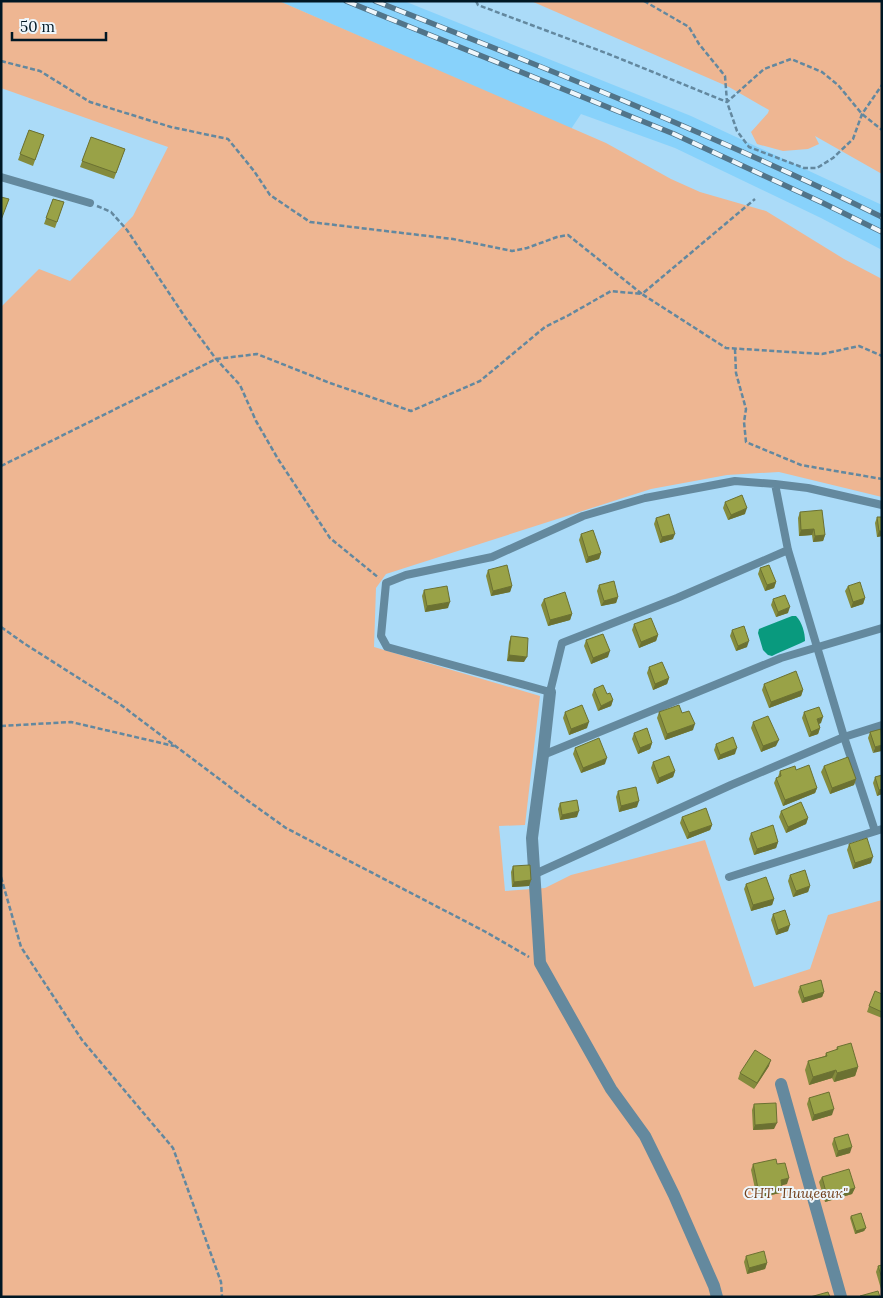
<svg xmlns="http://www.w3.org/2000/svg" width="883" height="1298" viewBox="0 0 883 1298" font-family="Lora,serif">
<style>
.built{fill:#88d2fb}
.green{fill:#eeb692}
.water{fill:#099a7e}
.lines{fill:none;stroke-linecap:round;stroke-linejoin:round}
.path{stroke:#63889f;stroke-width:2.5;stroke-dasharray:5 2.5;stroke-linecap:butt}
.lane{stroke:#64899e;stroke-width:8}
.street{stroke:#64899e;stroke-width:12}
.rail-casing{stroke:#517489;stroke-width:5.5}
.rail{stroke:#eef6fb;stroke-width:4;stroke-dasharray:11;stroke-linecap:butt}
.wall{fill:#848b3d}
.shaded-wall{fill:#6b7132}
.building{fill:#99a247;stroke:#6b7132}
.labels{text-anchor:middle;stroke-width:4;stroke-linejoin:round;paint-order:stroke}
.park-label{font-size:14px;font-style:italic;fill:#723f1a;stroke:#eef6fb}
</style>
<rect width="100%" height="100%" fill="#abdbf8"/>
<path class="built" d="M279,1H404L691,116L882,205V250L821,218L675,148L581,114L571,129Z"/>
<path class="green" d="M1,1H279L606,143L671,179L700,192L766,211L844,259L882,279V497L779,472L727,475L651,489L386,574L376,588L374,647L540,696L525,825L499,826L505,891L545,888L571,875L705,840L754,987L810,969L828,915L882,900V1297H1V307L39,269L70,281L133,216L168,147L1,88Z
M531,1H882V174L815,136L819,144L808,149L783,151L757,144L751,132L768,113L769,110L729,87Z"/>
<path class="water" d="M792,616H796C802,622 805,633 805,641L801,643L776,654L772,656L768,655L763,650L758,633L759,629Z"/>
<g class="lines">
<path class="path" d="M476,1L478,5L606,53L727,102L764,69L791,59L822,72L838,85L862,114L882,130
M644,1L689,27L699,44L725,76L727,102L737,131L749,147L804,168H817L833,158L853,139L862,114L882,85
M1,61L40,71L90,102L171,127L228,139L254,171L270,195L310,222L453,239L512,251L527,248L557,237L568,235L642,294L755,199
M97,206L111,212L127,230L185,317L216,359L240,385L256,421L278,459L330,538L379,578
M735,349L736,373L746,409L744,422L746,442L801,465L882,479
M1,466L216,359L257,354L330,383L411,411L480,381L545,327L569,315L611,291L642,294L726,348L822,354L859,346L882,356
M1,627L25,644L121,705L251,803L286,828L484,931L529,957
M1,726L71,722L174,746
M1,877L21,947L82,1040L173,1148L221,1282L222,1297"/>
<path class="lane" d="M1,177L90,203
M775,484L808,488L882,505
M788,550L677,598L562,643L550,692L387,647L381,636L386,583L406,575L492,557L583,516L645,498L735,481L775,484L788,550L844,737L875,831
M543,755L781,658L882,628
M535,874L731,785L844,737L882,725
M729,877L882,829"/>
<path class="street" d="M550,692L543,755L532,838L540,963L611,1089L645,1136L674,1195L714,1286L717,1297
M781,1084L841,1297"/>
<defs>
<path id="rail" d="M346,1L674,134L823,203L882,232
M375,1C546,68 717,136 882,217"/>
</defs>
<use href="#rail" class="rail-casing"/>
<use href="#rail" class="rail"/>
</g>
<path class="wall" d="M29,130L44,135L33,166L18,160Z
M91,137L125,149L114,179L80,167Z
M53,199L64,202L55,228L44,224Z
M725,502L745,514L728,520L723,508Z
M800,512L825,535L823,541L813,542L812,535L799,536L798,518Z
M877,517L882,536L877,537L875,523Z
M656,518L673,539L660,543L654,524Z
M581,534L601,553L599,559L586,563L579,540Z
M760,568L776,582L774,588L765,591L758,574Z
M488,570L512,586L510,592L491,596L486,576Z
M599,585L618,597L616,603L601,606L597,591Z
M848,586L865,598L863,604L851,608L845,591Z
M424,590L448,608L425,612L422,596Z
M544,599L572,614L570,620L548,626L541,605Z
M773,599L788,613L776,617L771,605Z
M634,624L658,635L656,641L639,648L632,630Z
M732,630L747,647L736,651L730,636Z
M511,636L524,662L507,661L509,642Z
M586,640L608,657L591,664L584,646Z
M649,667L669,678L667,684L653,690L647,673Z
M764,684L803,690L801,696L769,708L762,690Z
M594,689L613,700L611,706L598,711L592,695Z
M565,712L587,728L569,735L563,718Z
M659,712L682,713L693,730L665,740L657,718Z
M804,712L821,723L819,724L820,728L818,734L809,737L802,718Z
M753,722L776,746L761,752L751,728Z
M882,730L873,753L868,738L870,732Z
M634,733L652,743L650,749L638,754L632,739Z
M716,744L735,754L718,760L714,750Z
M575,748L605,764L581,773L573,754Z
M653,762L675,771L673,777L657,784L651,768Z
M824,766L856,779L854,785L830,794L821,772Z
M796,770L817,788L815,793L783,806L774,783L776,778L778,777L780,771Z
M875,777L882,794L877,796L873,783Z
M618,791L637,807L619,812L616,797Z
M560,803L577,817L560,820L558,809Z
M781,811L808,818L806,824L786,833L779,817Z
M682,817L712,825L710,830L687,839L680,823Z
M751,833L778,842L776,848L754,855L749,839Z
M849,844L871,863L853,869L847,850Z
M513,866L531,880L529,886L512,887L511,872Z
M790,875L810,886L808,892L793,897L788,881Z
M746,884L774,899L772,905L751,911L744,889Z
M773,914L788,931L776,935L771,920Z
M800,986L824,992L822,997L802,1003L798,992Z
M882,994V1018L867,1012L869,1006Z
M837,1047L858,1067L855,1076L834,1082L832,1078L809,1085L805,1070L808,1061L825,1056L826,1053L836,1050Z
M769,1066L754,1089L738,1079L740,1073Z
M809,1098L832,1115L812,1121L807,1104Z
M754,1104L774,1129L753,1130L752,1110Z
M834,1138L850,1153L836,1157L832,1144Z
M753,1164H777L787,1184L782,1185V1187L780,1193L757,1198L751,1170Z
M822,1177L855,1188L852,1194L825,1202L819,1182Z
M851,1216L866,1228L864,1231L855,1234L850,1218Z
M746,1256L767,1263L765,1269L747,1274L744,1262Z
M882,1265V1289H881L876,1272L878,1266Z"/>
<path class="shaded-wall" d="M747,508L745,514L728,520L731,515Z
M814,529L812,535L799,536L801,530Z
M879,531H882V536L877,537Z
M675,534L673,539L660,543L662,537Z
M825,535L823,541L813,542L815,536Z
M601,553L599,559L586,563L588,557Z
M776,582L774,588L765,591L767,585Z
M512,586L510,592L491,596L493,591Z
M618,597L616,603L601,606L604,601Z
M865,598L863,604L851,608L853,602Z
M450,602L448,608L425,612L427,606Z
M790,607L788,613L776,617L778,612Z
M572,614L570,620L548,626L550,620Z
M658,635L656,641L639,648L641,642Z
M749,641L747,647L736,651L738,646Z
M610,651L608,657L591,664L593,658Z
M509,655L527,657L524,662L507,661Z
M669,678L667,684L653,690L655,684Z
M803,690L801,696L769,708L771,702Z
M613,700L611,706L598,711L601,706Z
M823,717L821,723L815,725L817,719Z
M589,722L587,728L569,735L571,729Z
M695,724L693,730L665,740L667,734Z
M820,728L818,734L809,737L811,732Z
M779,740L776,746L761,752L763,746Z
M652,743L650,749L638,754L640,748Z
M882,745V751L873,753L875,747Z
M737,748L735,754L718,760L720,755Z
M607,758L605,764L581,773L583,768Z
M675,771L673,777L657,784L659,778Z
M856,779L854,785L830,794L832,788Z
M817,788L815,793L783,806L785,800Z
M882,789V794L877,796L879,790Z
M639,801L637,807L619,812L621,806Z
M579,811L577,817L560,820L562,815Z
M808,818L806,824L786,833L788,827Z
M712,825L710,830L687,839L689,833Z
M778,842L776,848L754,855L757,849Z
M873,857L871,863L853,869L855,863Z
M531,880L529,886L512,887L514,882Z
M810,886L808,892L793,897L796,891Z
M774,899L772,905L751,911L753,905Z
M790,925L788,931L776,935L778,930Z
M824,992L822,997L802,1003L804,998Z
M771,1060L769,1066L754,1089L757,1083Z
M858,1067L855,1076L834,1082L837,1073Z
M836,1070L832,1078L809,1085L813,1077Z
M834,1109L832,1115L812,1121L814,1115Z
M777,1123L774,1129L753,1130L755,1125Z
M852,1147L850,1153L836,1157L838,1151Z
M789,1178L787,1184L779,1186L781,1180Z
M782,1187L780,1193L757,1198L759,1193Z
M855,1188L852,1194L825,1202L827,1196Z
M866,1228L864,1231L855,1234L856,1231Z
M767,1263L765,1269L747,1274L749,1268Z"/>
<path class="building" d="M29,130L44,135L35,160L20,154Z
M91,137L125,149L116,173L82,161Z
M1,197L9,199L1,220Z
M53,199L64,202L57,222L46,218Z
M742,495L747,508L731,515L725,502Z
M822,510L825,535L815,536L814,529L801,530L800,512Z
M669,514L675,534L662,537L656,518Z
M877,517H882V531H879Z
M593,530L601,553L588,557L581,534Z
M507,565L512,586L493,591L488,570Z
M769,565L776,582L767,585L760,568Z
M614,581L618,597L604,601L599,585Z
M860,582L865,598L853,602L848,586Z
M447,586L450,602L427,606L424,590Z
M565,592L572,614L550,620L544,599Z
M785,595L790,607L778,612L773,599Z
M651,618L658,635L641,642L634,624Z
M744,626L749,641L738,646L732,630Z
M603,634L610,651L593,658L586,640Z
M511,636L528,638L527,657L509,655Z
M662,662L669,678L655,684L649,667Z
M796,671L803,690L771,702L764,684Z
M603,685L607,694L610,693L613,700L601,706L594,689Z
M582,705L589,722L571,729L565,712Z
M679,705L682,713L689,711L695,724L667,734L659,712Z
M819,707L823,717L817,719L820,728L811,732L804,712Z
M768,716L779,740L763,746L753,722Z
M647,728L652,743L640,748L634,733Z
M881,729L882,745L875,747L870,732Z
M733,737L737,748L720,755L716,744Z
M599,738L607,758L583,768L575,748Z
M669,756L675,771L659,778L653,762Z
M848,757L856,779L832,788L824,766Z
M809,765L817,788L785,800L776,778L781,776L780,771L795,766L796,770Z
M882,775V789L879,790L875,777Z
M636,787L639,801L621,806L618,791Z
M577,800L579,811L562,815L560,803Z
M801,802L808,818L788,827L781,811Z
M706,808L712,825L689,833L682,817Z
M773,825L778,842L757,849L751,833Z
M867,838L873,857L855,863L849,844Z
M530,865L531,880L514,882L513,866Z
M805,870L810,886L796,891L790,875Z
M766,877L774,899L753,905L746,884Z
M785,910L790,925L778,930L773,914Z
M821,980L824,992L804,998L800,986Z
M875,991L882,994V1012L869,1006Z
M851,1043L858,1067L837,1073L836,1070L813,1077L808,1061L827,1056L826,1053L838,1049L837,1047Z
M755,1050L771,1060L757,1083L740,1073Z
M829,1092L834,1109L814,1115L809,1098Z
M776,1103L777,1123L755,1125L754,1104Z
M848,1134L852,1147L838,1151L834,1138Z
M776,1159L777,1164L785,1163L789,1178L781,1180L782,1187L759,1193L753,1164Z
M849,1169L855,1188L827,1196L822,1177Z
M861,1213L866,1228L856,1231L851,1216Z
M764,1251L767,1263L749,1268L746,1256Z
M882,1265V1278L878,1266Z
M878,1291L880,1297H860V1296Z
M828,1292L830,1297H810Z"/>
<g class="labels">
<g class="park-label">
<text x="796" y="1198">СНТ "Пищевик"</text>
</g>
</g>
<rect width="883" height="1298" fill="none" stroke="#001724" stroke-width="5"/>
<path d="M12 32v8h94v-8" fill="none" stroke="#001724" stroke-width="2.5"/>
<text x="20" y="32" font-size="15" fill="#001724" stroke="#eef6fb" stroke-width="4" paint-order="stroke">50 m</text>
</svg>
